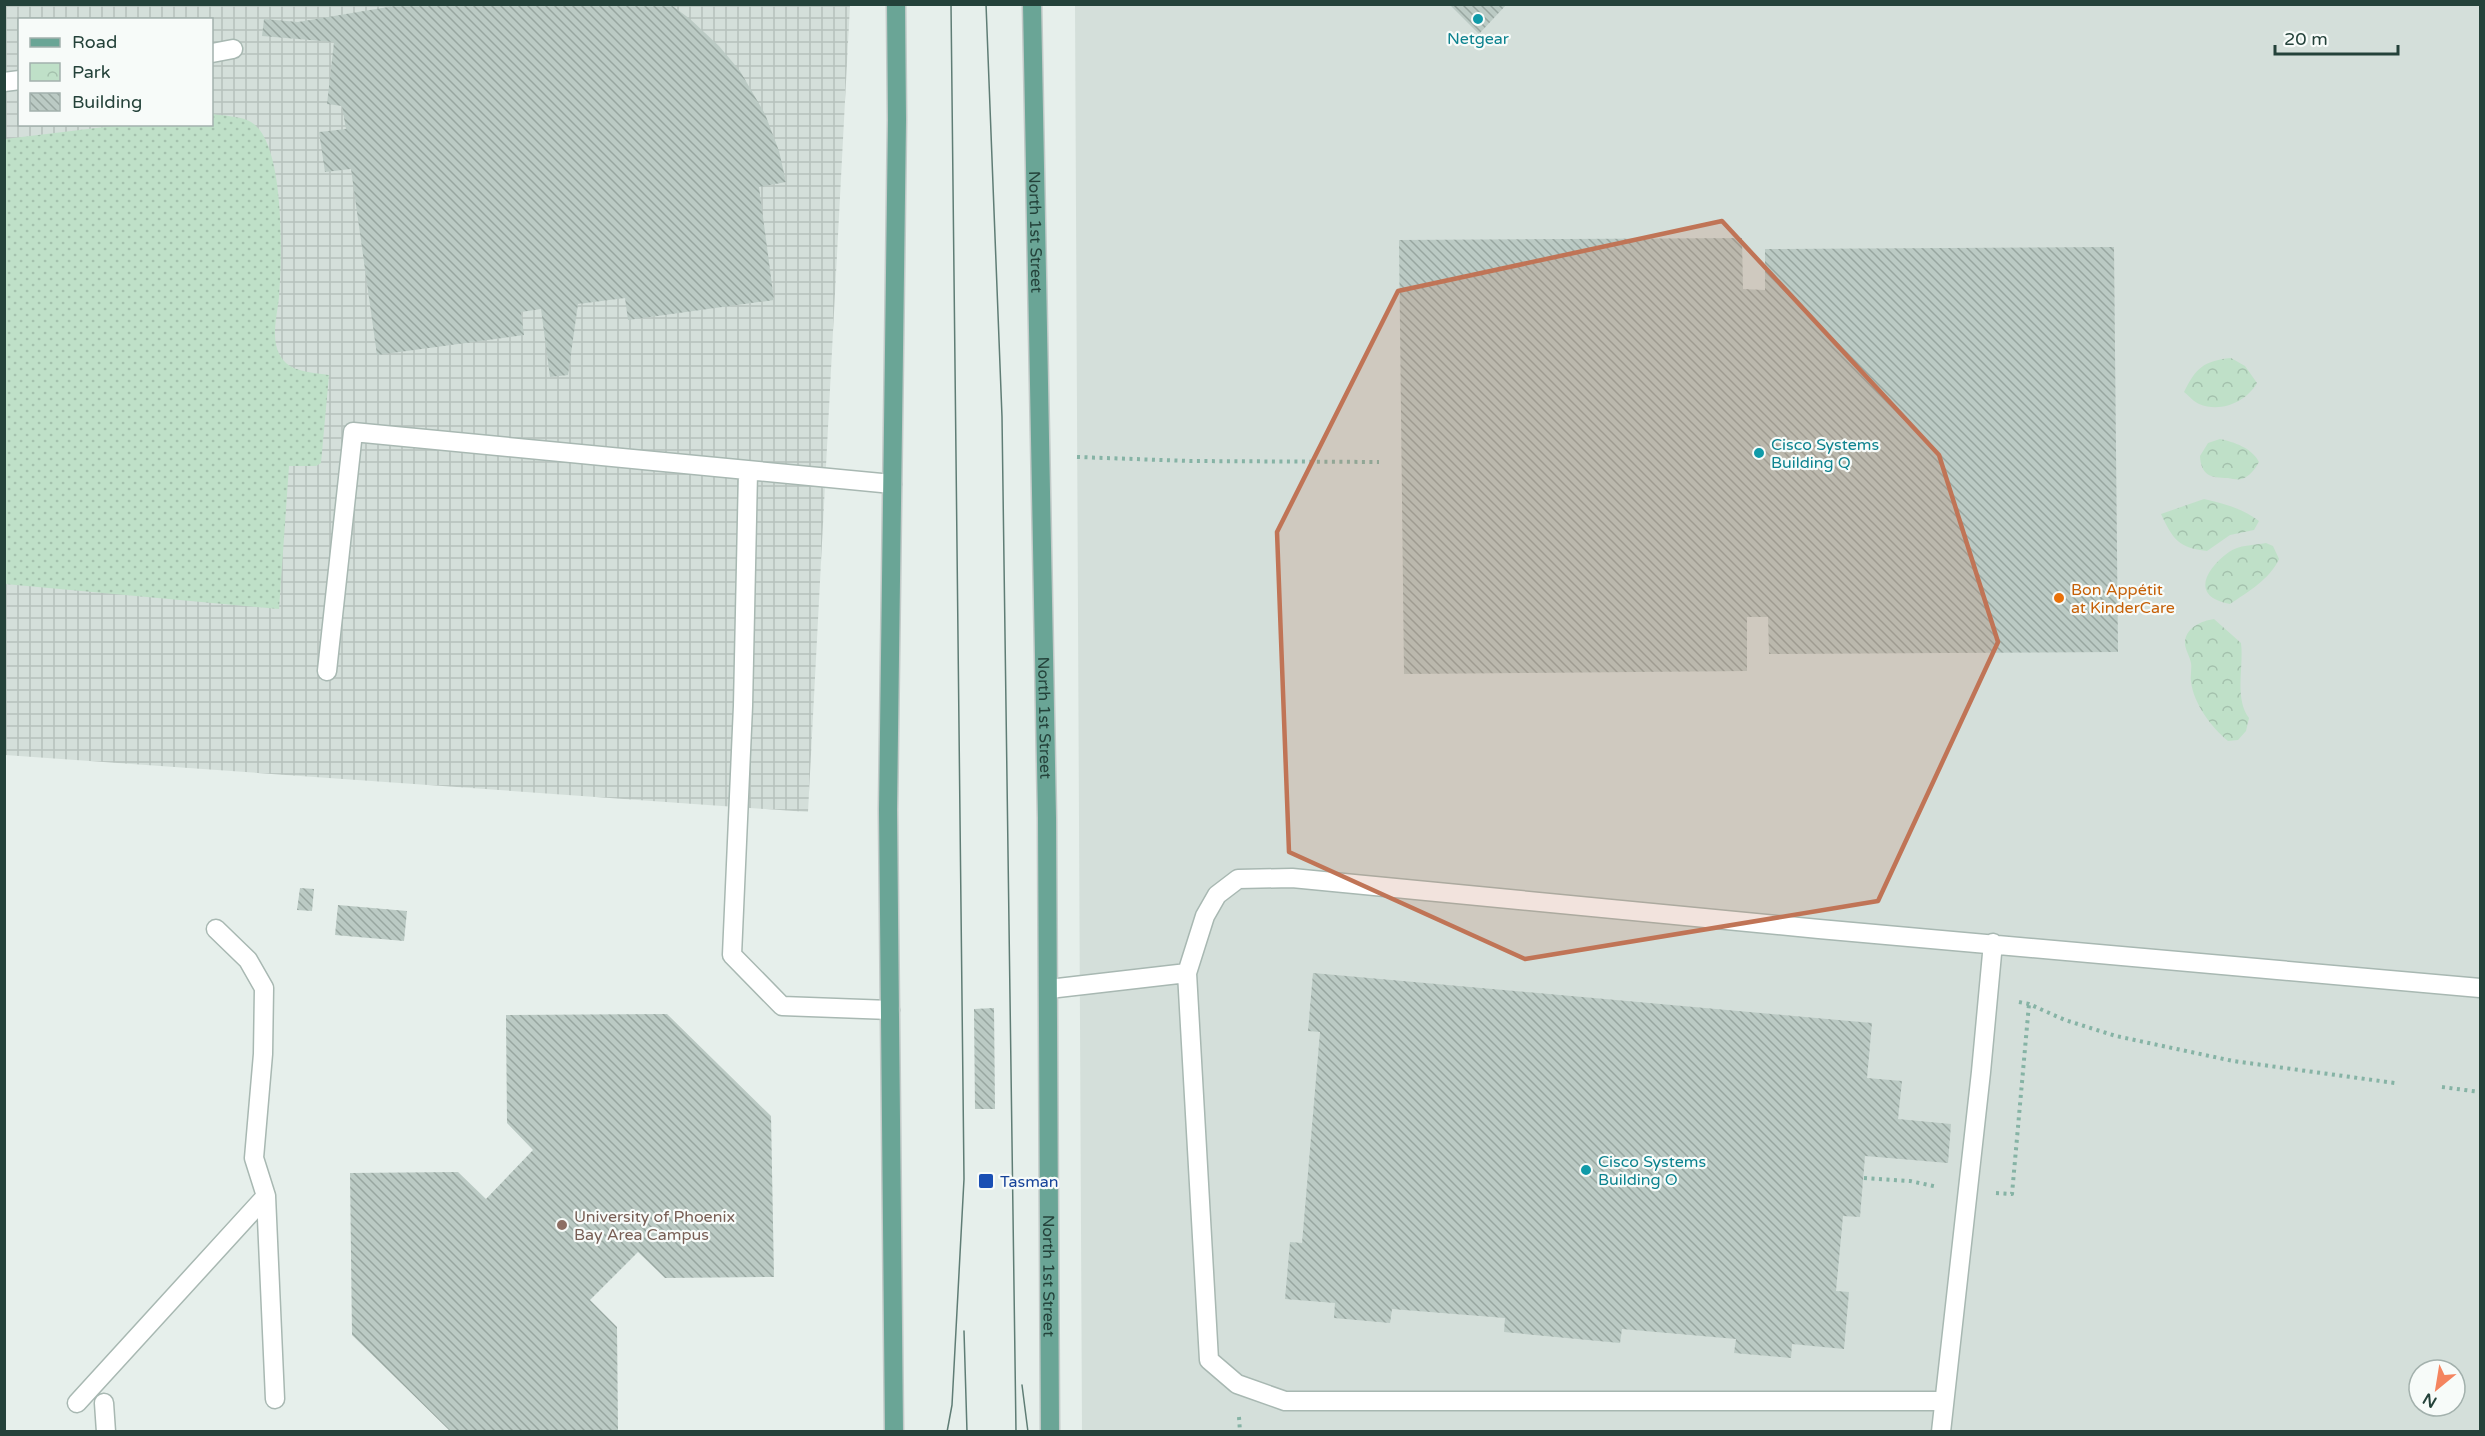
<svg xmlns="http://www.w3.org/2000/svg" width="2485" height="1436" viewBox="0 0 2485 1436" font-family="'Varela Round',sans-serif">
<style>
.built{fill:#d4dfda;fill-rule:evenodd}
.industrial{fill:url(#industrial-grid);fill-rule:evenodd}
.grass{fill:url(#grass-dots)}
.park{fill:url(#park-crowns)}
.building{fill:url(#building-back-hatch)}
.lines{fill:none;stroke-linecap:round;stroke-linejoin:round}
.lane-casing{stroke:#a8b8b2;stroke-width:21}
.primary-casing{stroke:#c2cac8;stroke-width:21}
.path{stroke:#86b3a5;stroke-width:4;stroke-dasharray:3 4.5;stroke-linecap:butt}
.lane{stroke:#fff;stroke-width:18}
.primary{stroke:#6aa596;stroke-width:18}
.tram{stroke:#5f7d75;stroke-width:1.5}
.marked{fill:#c07456;fill-opacity:0.2;stroke:#c07456;stroke-width:4.5;stroke-linejoin:round}
.culture-dot{fill:#0f9aa8;stroke:#f7fbf9;stroke-width:2}
.food-dot{fill:#e8710a;stroke:#f7fbf9;stroke-width:2}
.transit-dot{fill:#1a4fb4;stroke:#f7fbf9;stroke-width:2}
.education-dot{fill:#8d6e63;stroke:#f7fbf9;stroke-width:2}
.labels{text-anchor:middle;stroke-width:4.5;stroke-linejoin:round;paint-order:stroke}
.culture-label{font-size:16px;fill:#0d838f;stroke:#f7fbf9;text-anchor:start}
.street-label{font-size:16px;fill:#24423a;stroke:#f7fbf9}
.food-label{font-size:16px;fill:#c56008;stroke:#f7fbf9;text-anchor:start}
.transit-label{font-size:16px;fill:#164399;stroke:#f7fbf9;text-anchor:start}
.education-label{font-size:16px;fill:#785e54;stroke:#f7fbf9;text-anchor:start}
</style>
<defs>
<pattern id="industrial-grid" width="8" height="8" patternUnits="userSpaceOnUse" patternTransform="scale(1.5)"><rect width="8" height="8" fill="#d4dfda"/><path d="M0 4h8M4 0v8" fill="none" stroke="#b6c1bc"/></pattern>
<pattern id="grass-dots" width="8" height="8" patternUnits="userSpaceOnUse" patternTransform="scale(1.5)"><rect width="8" height="8" fill="#bfe0c8"/><path d="M2 2h.1M6 6h.1" fill="none" stroke="#a4c1ad" stroke-width="1.8" stroke-linecap="round"/></pattern>
<pattern id="park-crowns" width="20" height="18" patternUnits="userSpaceOnUse" patternTransform="scale(1.5)"><rect width="20" height="18" fill="#bfe0c8"/><path d="M2 6a3 3 0 1 1 6 0M12 15a3 3 0 1 1 6 0" fill="none" stroke="#a4c1ad"/></pattern>
<pattern id="building-back-hatch" width="6" height="6" patternUnits="userSpaceOnUse" patternTransform="scale(1.5)"><rect width="6" height="6" fill="#bbcac4"/><path d="M-1 5l2 2M0 0l6 6M5-1l2 2" fill="none" stroke="#98a6a0"/></pattern>
</defs>
<rect width="100%" height="100%" fill="#e6efeb"/>
<path class="built" d="M1075,5H2480V1431H1082ZM2419,1370H2455V1406H2419Z"/>
<path class="industrial" d="M4,5H850L808,812L5,755ZM20,20H212V124H20Z"/>
<path class="grass" d="M212,114C224,116 246,116 255,125C285,151 282,258 279,297C277,318 268,346 286,363C295,372 317,373 329,375L321,463L316,466H289L279,609L5,584V139L121,125L212,124Z"/>
<path class="park" d="M2231,358L2245,366L2257,383C2246,402 2221,413 2199,404C2194,402 2189,396 2184,392C2196,368 2203,361 2231,358Z
M2220,439C2234,442 2252,448 2259,462C2255,469 2250,476 2242,479C2238,480 2232,479 2228,478C2210,478 2201,475 2200,456L2208,443Z
M2204,499C2224,504 2242,508 2259,521L2254,530L2230,535L2207,551C2178,548 2173,539 2161,514Z
M2266,543L2273,546L2279,559C2270,579 2248,592 2230,604C2191,597 2204,570 2229,552C2238,545 2255,545 2266,543Z
M2214,619L2241,643C2244,667 2234,698 2249,718L2246,731L2238,740L2228,741C2211,727 2194,704 2191,682C2190,676 2192,669 2191,663C2190,657 2186,651 2185,645C2184,628 2201,621 2214,619Z"/>
<path class="building" d="M406,4H670L690,19L719,46L740,71L765,114L779,151L786,182L759,187L774,300L628,320L625,298L578,304L568,375L550,377L541,309L521,312L524,335L377,355L351,169L325,172L319,132L346,129L342,106L327,104L334,42L262,36L264,19L298,22Z
M1449,4H1507L1479,34Z
M1742,238L1743,289L1765,290V249L2114,247L2118,652L1769,654L1768,617H1747V671L1404,674L1399,240Z
M300,888L314,889L312,911L297,910Z
M338,905L407,911L404,941L335,935Z
M1313,973L1872,1023L1867,1078L1902,1081L1898,1119L1951,1124L1948,1163L1865,1156L1860,1217L1843,1216L1836,1291L1849,1292L1844,1349L1792,1344L1791,1358L1734,1353L1736,1339L1622,1329L1620,1343L1504,1332L1505,1318L1392,1309L1390,1323L1334,1318L1335,1303L1285,1299L1290,1242L1302,1243L1320,1032L1308,1031Z
M994,1008L995,1109H975L974,1009Z
M667,1014L771,1116L774,1277L665,1278L638,1252L590,1300L617,1327L618,1432H451L352,1335L350,1173L458,1172L486,1199L533,1150L507,1123L506,1015Z"/>
<g class="lines">
<defs>
<path id="lane" d="M212,53L233,49
M4,82L20,80
M748,472L743,706L732,955L782,1006L890,1010
M327,671L353,432L892,484
M1049,989L1187,973
M266,1196L275,1399
M1944,1401H1285L1237,1384L1209,1360L1187,973L1205,916L1217,895L1238,879L1292,878L1819,929L2480,988
M77,1403L266,1196L254,1158L263,1054L264,988L248,960L216,929
M104,1403L106,1432
M1941,1432L1981,1072L1993,943"/>
<g id="primary">
<path id="s1" d="M1032,4L1047,818L1050,1432"/>
<path d="M894,1432L888,810L897,120L896,4"/>
</g>
</defs>
<use href="#lane" class="lane-casing"/>
<use href="#primary" class="primary-casing"/>
<path class="path" d="M1077,457L1190,461L1379,462
M2019,1002L2029,1004L2065,1020L2116,1036L2233,1061L2395,1083
M2442,1087L2480,1092
M1864,1178L1910,1181L1938,1187
M1996,1193L2012,1194L2029,1004
M1239,1417L1240,1432"/>
<use href="#lane" class="lane"/>
<use href="#primary" class="primary"/>
<path class="tram" d="M986,4L1002,417L1016,1432
M964,1331L967,1432
M1022,1385L1028,1432
M947,1432L952,1405L964,1179L951,4"/>
</g>
<path class="marked" d="M1722,221L1939,455L1998,642L1878,901L1525,959L1289,852L1277,532L1398,291Z"/>
<g class="culture-dot">
<circle cx="1478" cy="19" r="6"/>
<circle cx="1759" cy="453" r="6"/>
<circle cx="1586" cy="1170" r="6"/>
</g>
<circle class="food-dot" cx="2059" cy="598" r="6"/>
<rect class="transit-dot" x="978" y="1173" width="16" height="16" rx="3"/>
<circle class="education-dot" cx="562" cy="1225" r="6"/>
<g class="labels">
<g class="culture-label">
<text x="1478" y="44" text-anchor="middle">Netgear</text>
<text x="1771" y="450">Cisco Systems<tspan x="1771" dy="18">Building Q</tspan></text>
<text x="1598" y="1167">Cisco Systems<tspan x="1598" dy="18">Building O</tspan></text>
</g>
<g class="street-label">
<text dy="6" stroke="none"><textPath href="#s1" startOffset="228">North 1st Street</textPath></text>
<text dy="6" stroke="none"><textPath href="#s1" startOffset="714">North 1st Street</textPath></text>
<text dy="6" stroke="none"><textPath href="#s1" startOffset="1272">North 1st Street</textPath></text>
</g>
<g class="food-label">
<text x="2071" y="595">Bon Appétit<tspan x="2071" dy="18">at KinderCare</tspan></text>
</g>
<g class="transit-label">
<text x="1000" y="1187">Tasman</text>
</g>
<g class="education-label">
<text x="574" y="1222">University of Phoenix<tspan x="574" dy="18">Bay Area Campus</tspan></text>
</g>
</g>
<rect width="2485" height="1436" fill="none" stroke="#24423a" stroke-width="12"/>
<rect x="18" y="18" width="195" height="108" fill="#f7fbf9" stroke="#a3b1ad" stroke-width="1.5"/>
<rect x="30" y="38" width="30" height="9" fill="#6aa596" stroke="#a3b1ad" stroke-width="1.5"/>
<text x="72" y="48" font-size="18" fill="#24423a">Road</text>
<rect x="30" y="63" width="30" height="18" fill="url(#park-crowns)" stroke="#a3b1ad" stroke-width="1.5"/>
<text x="72" y="78" font-size="18" fill="#24423a">Park</text>
<rect x="30" y="93" width="30" height="18" fill="url(#building-back-hatch)" stroke="#a3b1ad" stroke-width="1.5"/>
<text x="72" y="108" font-size="18" fill="#24423a">Building</text>
<g transform="translate(2437 1388) rotate(210)"><circle r="28" fill="#f7fbf9" stroke="#a3b1ad" stroke-width="1.5"/>
<path d="M0-4.5L10 22L0 15L-10 22Z" fill="#f4845f"/>
<text y="-9" font-size="16" font-weight="bold" text-anchor="middle" fill="#24423a">N</text>
</g>
<path d="M2275 45v9h123v-9" fill="none" stroke="#24423a" stroke-width="3"/>
<text x="2284" y="45" font-size="18" fill="#24423a" stroke="#f7fbf9" stroke-width="4.5" paint-order="stroke">20 m</text>
</svg>
